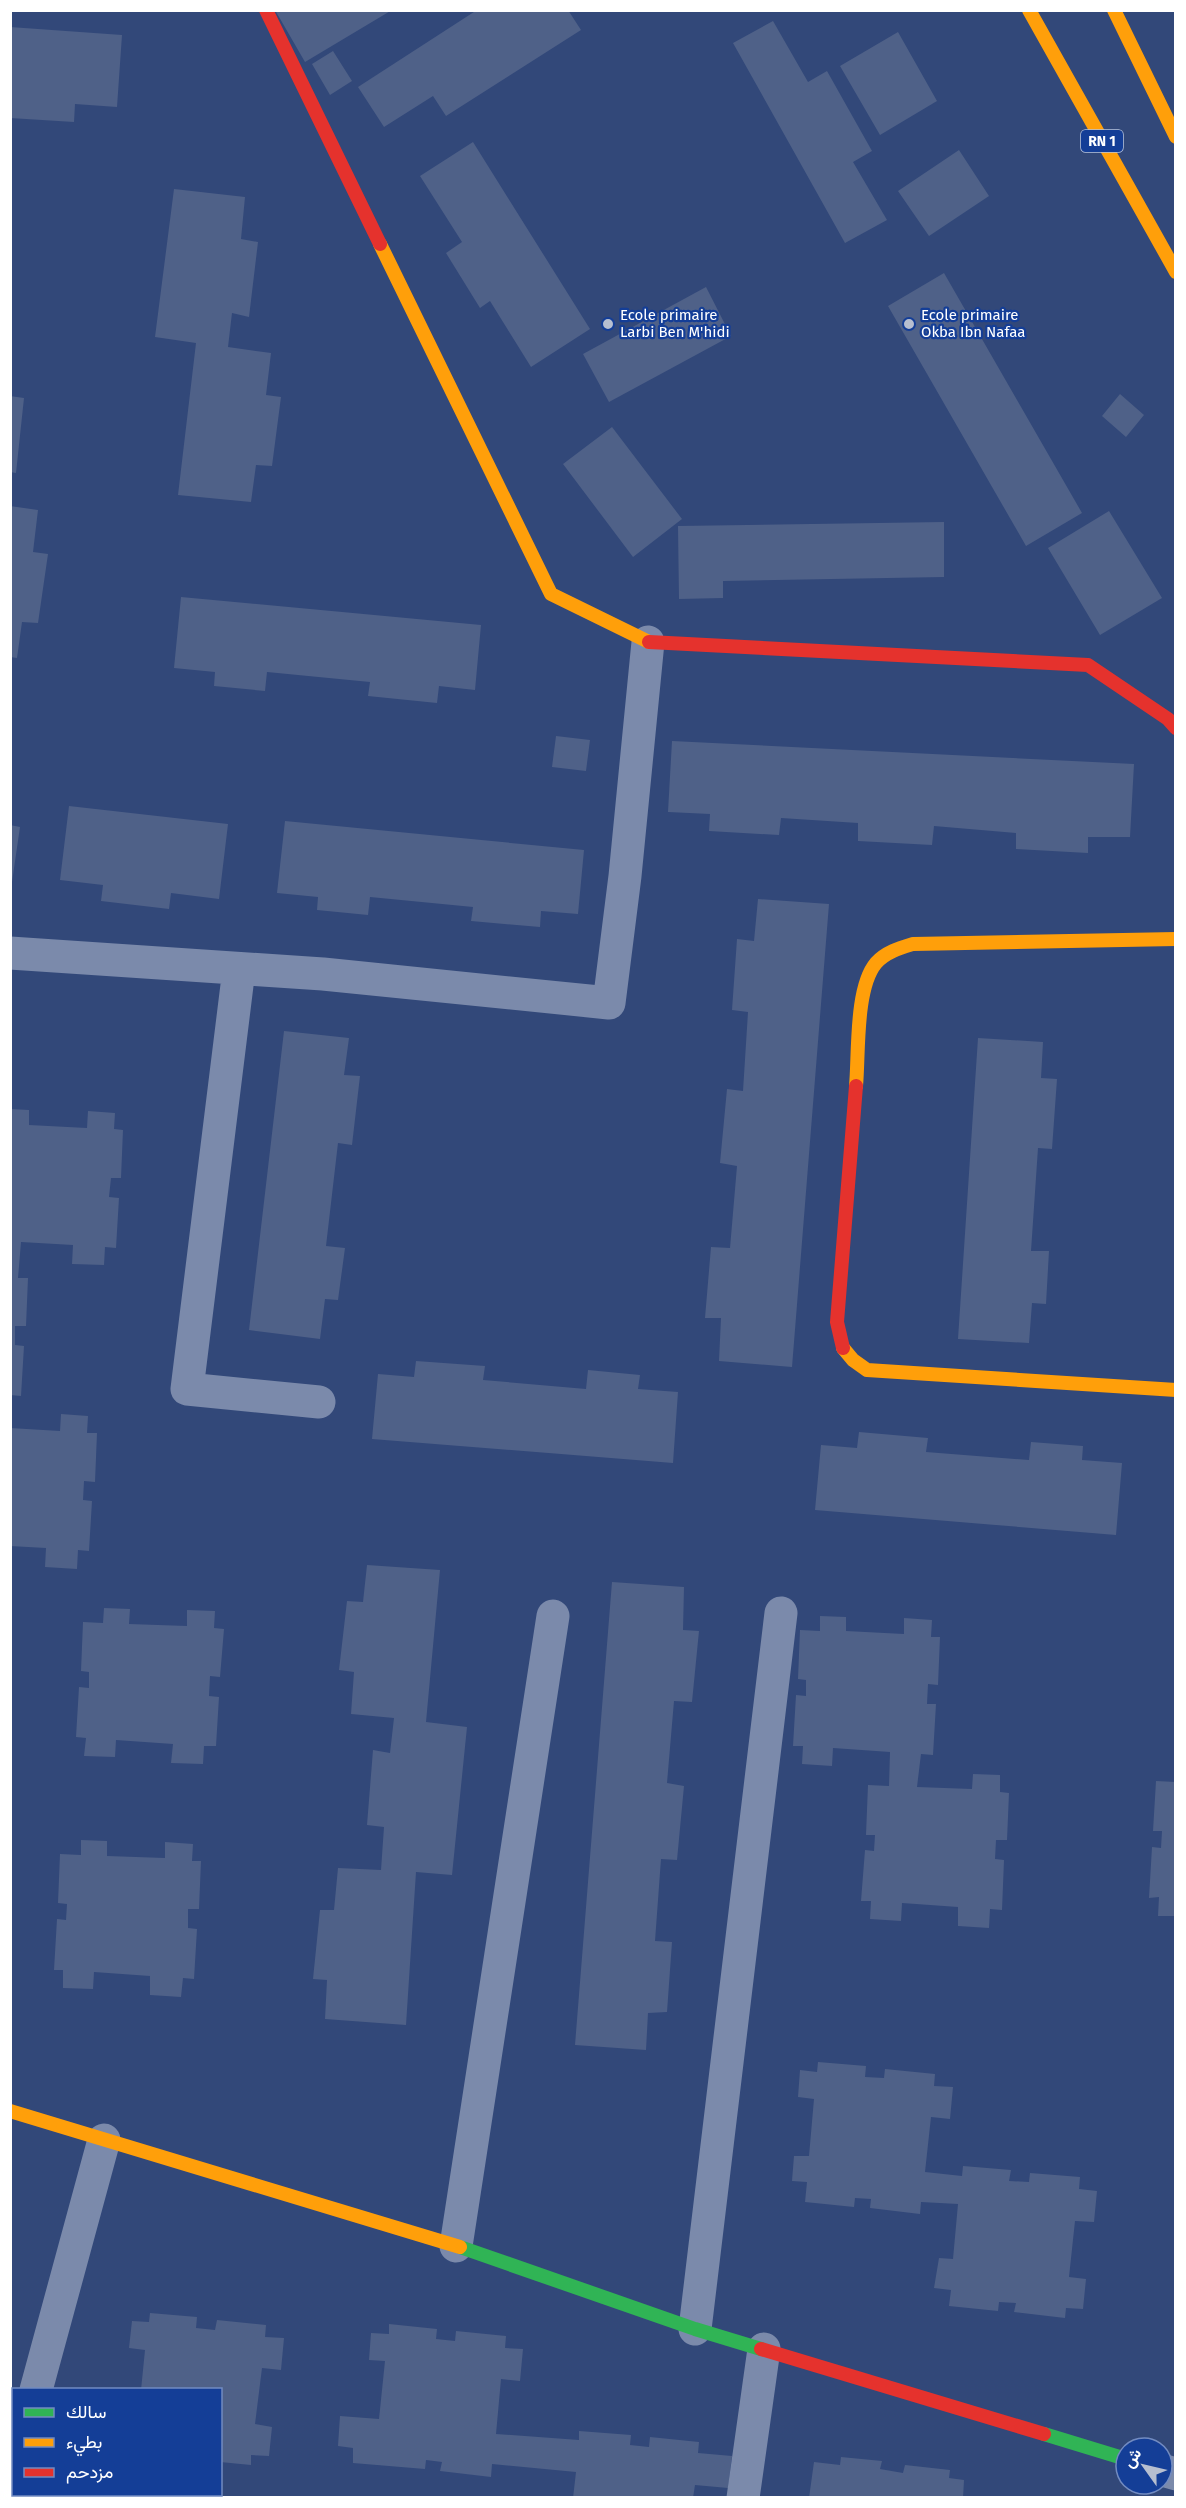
<svg xmlns="http://www.w3.org/2000/svg" width="1186" height="2508" viewBox="0 0 1186 2508" font-family="'Fira Sans',Vazirmatn,sans-serif">
<style>
.building{fill:#4f6188}
.lines{fill:none;stroke-linecap:round;stroke-linejoin:round}
.street{stroke:#7b8aab;stroke-width:33}
.fast{stroke:#30b455;stroke-width:14}
.slow{stroke:#ff9f0a;stroke-width:14}
.jam{stroke:#e5322d;stroke-width:14}
.poi-dot{fill:#b7bfd0;stroke:#143e97;stroke-width:2}
.labels{text-anchor:middle;stroke-width:4.5;stroke-linejoin:round;paint-order:stroke}
.shield{fill:#143e97;stroke:#b8c5e0;stroke-width:1.5}
.shield-label{font-size:14px;font-weight:bold;fill:#fff}
.poi-label{font-size:15px;fill:#fff;stroke:#143e97;text-anchor:start}
</style>
<rect width="100%" height="100%" fill="#324879"/>
<path class="building" d="M275,10H392L305,62Z
M477,10H568L581,30L446,116L433,96L384,127L358,87Z
M773,21L808,82L827,71L872,151L853,162L887,220L845,243L733,43Z
M10,27L122,35L117,107L75,104L74,122L10,118Z
M898,32L937,101L880,135L840,66Z
M333,51L352,81L330,95L312,64Z
M473,142L590,329L531,367L490,301L480,308L446,253L462,242L420,176Z
M959,150L989,196L929,236L898,191Z
M174,189L245,197L241,239L258,242L249,317L232,313L228,347L271,353L266,395L281,397L272,466L256,465L251,502L178,495L196,343L155,337Z
M944,273L1082,513L1026,546L888,306Z
M706,287L731,336L609,402L583,354Z
M1120,394L1144,415L1126,437L1102,416Z
M10,396L24,398L16,473L10,472Z
M612,427L682,519L633,557L563,464Z
M10,506L38,510L33,552L48,554L38,623L22,622L17,658L10,657Z
M1109,511L1162,598L1100,635L1048,548Z
M944,522V577L723,581V598L679,599L678,526Z
M181,597L481,625L475,690L439,686L437,703L368,696L370,682L267,672L265,691L214,686L215,672L174,668Z
M556,736L590,740L586,771L552,767Z
M672,741L1134,764L1130,837H1088V853L1016,849V833L934,826L932,845L858,841V823L781,818L779,835L709,831L710,814L668,812Z
M69,806L228,824L219,899L171,893L169,909L101,901L103,885L60,880Z
M285,821L584,850L578,914L541,911L540,927L471,921L473,907L370,897L368,915L317,910L318,897L277,893Z
M10,825L20,827L12,882H10Z
M758,899L829,904L792,1367L719,1361L721,1318H705L711,1247L730,1248L737,1166L720,1163L727,1089L743,1091L748,1012L732,1010L737,939L754,941Z
M284,1031L349,1038L344,1075L360,1076L352,1145L338,1143L326,1246L345,1248L338,1300L325,1299L320,1339L249,1330Z
M978,1038L1043,1042L1041,1078L1057,1079L1052,1149L1038,1148L1031,1251H1049L1046,1304L1032,1303L1029,1343L958,1339Z
M10,1109L29,1110V1125L87,1128L88,1111L115,1113L114,1129L123,1130L121,1178H111L109,1197L119,1198L116,1248L105,1247L104,1265L72,1264L73,1245L21,1242L18,1278H28L26,1326H15V1345L24,1346L21,1396L10,1395Z
M416,1361L485,1366L483,1380L586,1389L588,1370L640,1375L638,1389L678,1392L673,1463L372,1439L378,1374L414,1377Z
M61,1414L88,1416L87,1433H97L95,1482L84,1481L83,1500L92,1501L89,1551L78,1550L77,1569L45,1567L46,1548L10,1546V1428L60,1431Z
M859,1432L928,1438L926,1452L1029,1460L1031,1442L1083,1446L1082,1460L1122,1463L1116,1535L815,1510L821,1445L857,1448Z
M367,1565L440,1570L426,1722L467,1727L452,1875L416,1872L406,2025L325,2019L327,1980L313,1979L320,1910H334L338,1868L381,1870L384,1827L367,1825L373,1750L390,1753L394,1718L351,1714L354,1672L339,1670L347,1601L363,1602Z
M612,1582L684,1587L683,1630L699,1631L692,1702L674,1701L667,1783L684,1786L677,1860L661,1859L655,1941L672,1942L667,2012L648,2013L646,2050L575,2045Z
M104,1608L130,1609L129,1624L187,1626V1610L215,1611L214,1628L224,1629L220,1677L210,1676L209,1696L219,1697L216,1746H204L203,1764L171,1763L173,1744L116,1740L115,1757L84,1756L86,1738L76,1737L79,1687L89,1688V1672L81,1671L83,1622L103,1623Z
M820,1616L846,1617V1631L904,1634V1618L932,1620L931,1637H940L938,1685L928,1684L927,1704H936L933,1755L921,1754L917,1787L972,1789L973,1774L1000,1775V1792L1009,1793L1007,1840H996L995,1859L1004,1860L1002,1910L990,1909L989,1928L958,1926V1907L902,1903L901,1921L870,1919L871,1901H861L865,1850L874,1851L875,1835H866L868,1785L889,1786L890,1752L833,1748L832,1766L802,1764L803,1746H793L796,1695L806,1696V1680L798,1679L800,1630L820,1631Z
M1156,1781L1176,1782V1916H1158L1159,1897L1149,1898L1152,1847L1161,1848L1162,1831H1153Z
M81,1840L107,1841V1856L165,1858V1842L193,1844L192,1861H201L199,1909H188V1928L197,1929L194,1979L183,1978L181,1997L150,1995V1976L94,1972L93,1989L63,1988V1970H54L57,1919L66,1920L67,1904L58,1903L60,1854L81,1855Z
M818,2062L866,2066L865,2077L884,2078L885,2069L935,2074L934,2086L953,2087L950,2119L931,2117L925,2172L962,2176L963,2166L1011,2170L1009,2181L1029,2182L1030,2173L1080,2177L1079,2189L1097,2191L1094,2222L1075,2221L1069,2277L1086,2279L1083,2309L1066,2308L1065,2318L1014,2312L1016,2303L999,2302L998,2311L949,2306L951,2290L934,2288L939,2258L953,2259L958,2204L921,2202L920,2214L870,2208L871,2199L855,2198L854,2207L805,2202L807,2182L792,2181L794,2156H809L814,2099L798,2097L800,2070L817,2072Z
M150,2313L197,2317L196,2328L215,2330L217,2320L266,2325L265,2337L284,2338L281,2370L262,2368L255,2424L272,2427L269,2456L251,2455V2465L220,2462V2390H141L145,2350L129,2348L132,2321L149,2322Z
M389,2324L437,2329L436,2339L455,2341L456,2331L506,2336L505,2348L523,2349L520,2381L501,2379L496,2434L579,2440V2431L631,2435L630,2445L649,2447L650,2437L699,2442L698,2453L732,2456L728,2488L695,2485L693,2498H573L576,2472L492,2464L491,2477L440,2471L442,2462L426,2460L425,2469L353,2463V2448L338,2446L340,2416L379,2419L385,2361L369,2360L371,2333L389,2334Z
M841,2457L882,2461L880,2469L903,2473L905,2465L950,2470L949,2478L964,2480L963,2498H809L814,2462L840,2465Z"/>
<g class="lines">
<path class="street" d="M10,953L323,974L609,1003L625,876L648,642
M239,969L187,1389L319,1402
M456,2246L553,1616
M695,2329L781,1613
M36,2390L104,2140
M1162,2470L1176,2474
M10,2483L14,2472
M743,2498L764,2349"/>
<path class="fast" d="M460,2247L695,2329L761,2349
M1044,2434L1126,2459"/>
<path class="slow" d="M1029,10L1176,272
M1114,10L1176,137
M380,244L551,594L649,642
M856,1086C859,1054 855,988 876,963C886,952 900,948 913,944L1176,939
M843,1348L853,1360L867,1370L1176,1390
M10,2111L460,2247"/>
<path class="jam" d="M266,10L380,244
M649,642L1088,665L1168,719L1176,728
M843,1348L837,1322L856,1086
M761,2349L1044,2434"/>
</g>
<g class="poi-dot">
<circle cx="608" cy="324" r="6"/>
<circle cx="909" cy="324" r="6"/>
</g>
<g class="labels">
<rect class="shield" x="1081" y="130" width="42" height="22" rx="4.5"/>
<g class="shield-label">
<text x="1102" y="146">RN 1</text>
</g>
<g class="poi-label">
<text x="620" y="320">Ecole primaire<tspan x="620" dy="17">Larbi Ben M'hidi</tspan></text>
<text x="921" y="320">Ecole primaire<tspan x="921" dy="17">Okba Ibn Nafaa</tspan></text>
</g>
</g>
<rect width="1186" height="2508" fill="none" stroke="#ffffff" stroke-width="24"/>
<rect x="12" y="2388" width="210" height="108" fill="#143e97" stroke="#728bc1" stroke-width="1.5"/>
<rect x="24" y="2408" width="30" height="9" fill="#30b455" stroke="#728bc1" stroke-width="1.5"/>
<text x="66" y="2418" font-size="18" fill="#ffffff">سالك</text>
<rect x="24" y="2438" width="30" height="9" fill="#ff9f0a" stroke="#728bc1" stroke-width="1.5"/>
<text x="66" y="2448" font-size="18" fill="#ffffff">بطيء</text>
<rect x="24" y="2468" width="30" height="9" fill="#e5322d" stroke="#728bc1" stroke-width="1.5"/>
<text x="66" y="2478" font-size="18" fill="#ffffff">مزدحم</text>
<g transform="translate(1144 2466) rotate(304)"><circle r="28" fill="#143e97" stroke="#728bc1" stroke-width="1.5"/>
<path d="M0-4.5L10 22L0 15L-10 22Z" fill="#b7bfd0"/>
<text y="-9" font-size="16" font-weight="bold" text-anchor="middle" fill="#ffffff">ش</text>
</g>
</svg>
